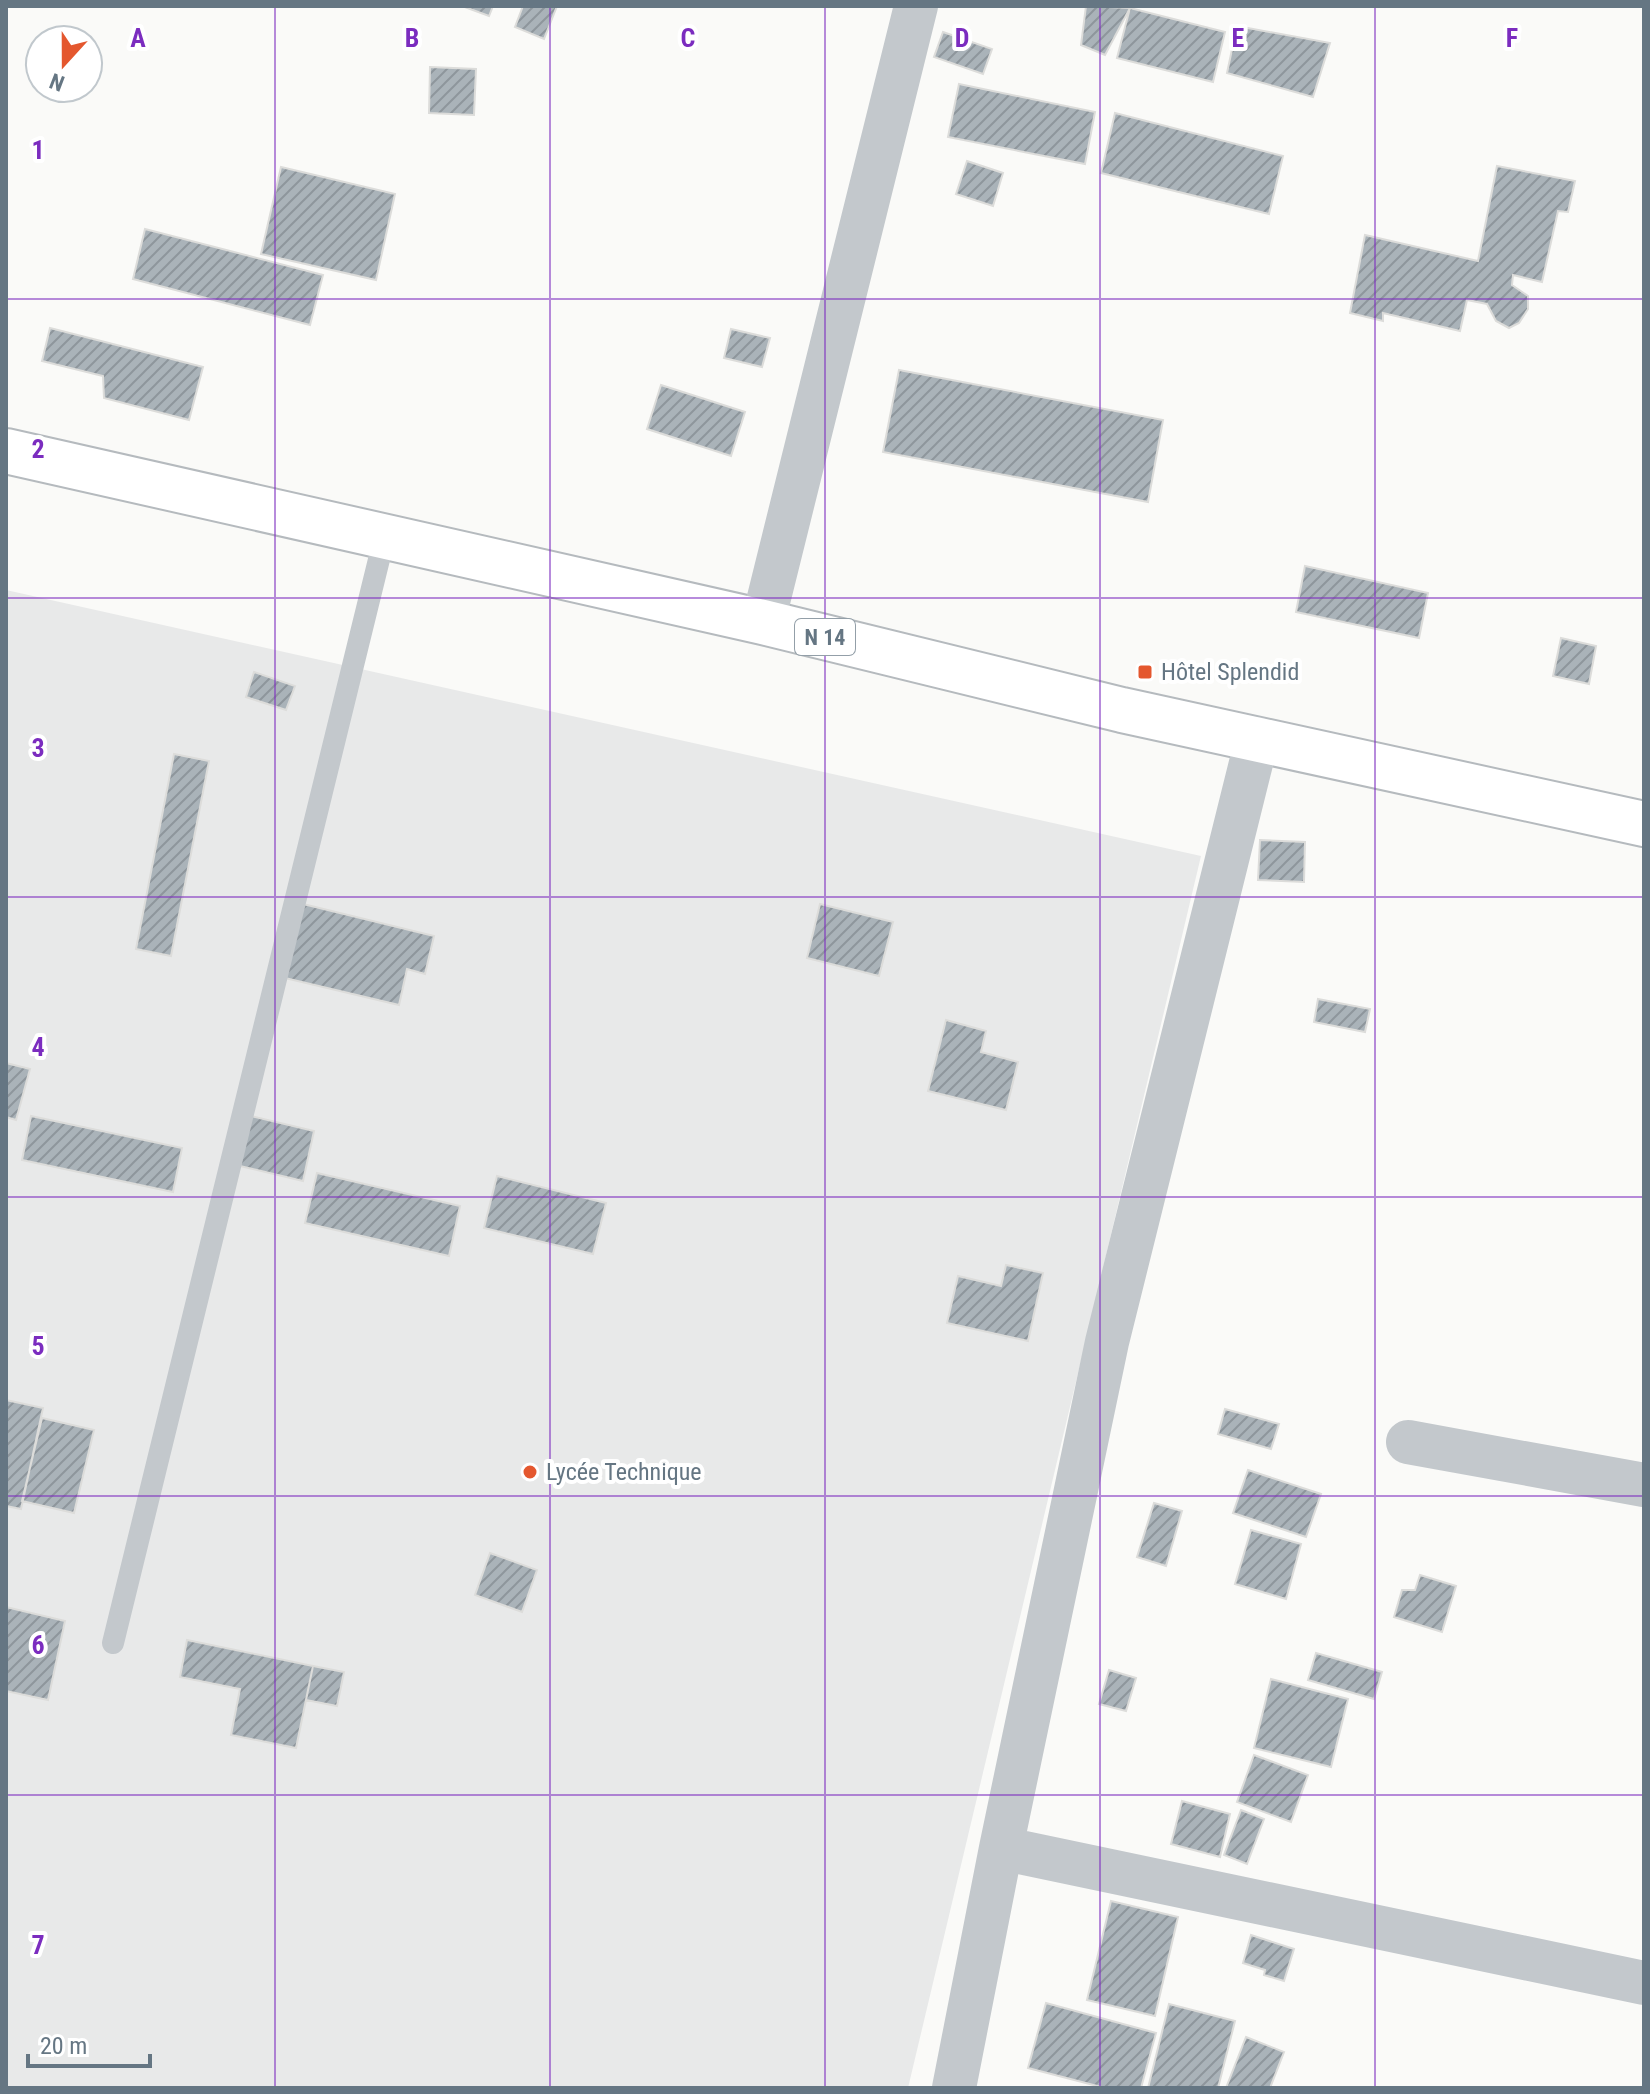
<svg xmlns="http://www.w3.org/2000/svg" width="1650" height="2094" viewBox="0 0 1650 2094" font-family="'Roboto Condensed',sans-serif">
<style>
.built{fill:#e8e9e9}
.building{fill:url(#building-hatch);stroke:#dcdcda;stroke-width:2}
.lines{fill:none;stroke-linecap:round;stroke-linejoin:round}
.primary-casing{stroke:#b5babe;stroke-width:48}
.service{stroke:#c3c8cc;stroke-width:22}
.minor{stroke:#c3c8cc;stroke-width:44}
.primary{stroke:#fff;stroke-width:44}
.grid{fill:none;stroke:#7b2cbf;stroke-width:2;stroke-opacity:0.55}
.poi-dot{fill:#e4572e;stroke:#fff;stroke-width:3}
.labels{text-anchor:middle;stroke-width:8;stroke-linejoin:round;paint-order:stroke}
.shield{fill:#fff;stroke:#939fa8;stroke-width:2}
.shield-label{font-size:22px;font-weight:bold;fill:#657683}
.poi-label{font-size:24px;fill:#657683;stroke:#fff;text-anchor:start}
.grid-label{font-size:26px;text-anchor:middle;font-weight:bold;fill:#7b2cbf;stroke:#fff;stroke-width:8;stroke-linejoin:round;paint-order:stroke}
</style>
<defs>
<pattern id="building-hatch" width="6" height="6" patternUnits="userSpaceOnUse" patternTransform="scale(2)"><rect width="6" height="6" fill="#aab3b9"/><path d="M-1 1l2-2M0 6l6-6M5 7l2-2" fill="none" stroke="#8e969c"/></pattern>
</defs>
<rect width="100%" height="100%" fill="#fafaf8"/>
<path class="built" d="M6,590L1201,856L908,2088H6Z"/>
<path class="building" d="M462,6H493L489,16Z
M523,6H557L544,39L515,27Z
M1086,6L1130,8L1105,55L1081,45Z
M1130,8L1225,32L1213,82L1117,58Z
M1237,26L1330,43L1313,97L1227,73Z
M943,32L992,49L983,74L934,57Z
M430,67L476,69L474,115L429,113Z
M959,84L1095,112L1085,164L948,137Z
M1115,113L1283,156L1269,214L1101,173Z
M967,161L1003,173L993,206L956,194Z
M1497,166L1575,181L1568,212L1558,211L1542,282L1513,275L1512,285L1528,296V309L1519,323L1509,328L1496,321L1487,304L1467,300L1460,331L1383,313V321L1350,313L1365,235L1478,261Z
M281,167L395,194L376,280L261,254Z
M145,229L323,275L310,325L133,279Z
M50,328L203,367L189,420L104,398L103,376L42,361Z
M731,329L770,338L762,367L724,358Z
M899,370L1163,420L1148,502L883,452Z
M661,385L745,412L731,456L647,429Z
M1305,566L1428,593L1419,638L1296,612Z
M1561,638L1596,646L1589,684L1553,676Z
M254,672L295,686L286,710L246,697Z
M174,754L209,761L171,956L136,949Z
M1260,840L1305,842L1304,882L1258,880Z
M303,904L434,936L425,974L407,969L399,1005L285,978Z
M820,904L893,922L879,976L807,958Z
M1318,999L1370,1009L1365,1032L1314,1022Z
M946,1020L986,1031L981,1052L1018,1062L1006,1110L928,1091Z
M6,1063L30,1069L16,1120L6,1117Z
M31,1116L182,1148L173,1192L22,1160Z
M251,1116L314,1131L303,1181L240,1166Z
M317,1173L460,1206L449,1256L305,1223Z
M497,1176L606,1203L593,1254L484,1228Z
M1006,1265L1043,1273L1028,1341L947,1323L958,1276L1001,1286Z
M6,1400L43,1408L21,1509L6,1506Z
M1225,1409L1279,1424L1271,1449L1218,1434Z
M42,1418L94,1430L74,1513L22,1501Z
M1248,1470L1321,1494L1306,1537L1233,1513Z
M1154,1503L1182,1511L1166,1566L1137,1557Z
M1251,1530L1301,1544L1286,1599L1235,1584Z
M490,1553L537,1570L522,1612L475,1595Z
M1420,1575L1456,1586L1442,1632L1394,1617L1402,1590H1415Z
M6,1607L65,1621L48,1700L6,1691Z
M187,1640L313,1666L296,1748L231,1735L240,1689L180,1677Z
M1316,1653L1382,1672L1374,1699L1308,1680Z
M313,1666L344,1672L337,1706L306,1700Z
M1109,1670L1136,1678L1126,1711L1099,1704Z
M1271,1679L1348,1699L1331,1767L1254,1748Z
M1254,1755L1308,1775L1291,1822L1237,1802Z
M1182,1801L1230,1814L1220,1857L1171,1844Z
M1241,1810L1264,1819L1247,1864L1224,1855Z
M1111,1901L1178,1917L1155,2016L1087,2000Z
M1251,1935L1294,1949L1284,1981L1264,1975L1265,1970L1243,1963Z
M1046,2003L1156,2033L1141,2088H1105L1028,2068Z
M1169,2004L1235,2021L1218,2088H1148Z
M1246,2037L1284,2052L1270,2088H1226Z"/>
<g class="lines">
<defs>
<path id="primary" d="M6,451L763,622L1122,710L1644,824"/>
</defs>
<use href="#primary" class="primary-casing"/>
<path class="service" d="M113,1643L385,535"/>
<path class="minor" d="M763,622L916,6
M1257,739L1107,1342L1001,1848L1644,1983
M1408,1442L1644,1485
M954,2088L1001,1848"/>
<use href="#primary" class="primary"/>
</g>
<path class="grid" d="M275,6V2088M550,6V2088M825,6V2088M1100,6V2088M1375,6V2088M6,299H1644M6,598H1644M6,897H1644M6,1197H1644M6,1496H1644M6,1795H1644"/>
<g class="poi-dot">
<rect x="1137" y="664" width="16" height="16" rx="4"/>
<circle cx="530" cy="1472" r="8"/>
</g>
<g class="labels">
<rect class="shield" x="795" y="619" width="60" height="36" rx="6"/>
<g class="shield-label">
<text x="825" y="645">N 14</text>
</g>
<g class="poi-label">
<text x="1161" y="680">Hôtel Splendid</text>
<text x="546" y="1480">Lycée Technique</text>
</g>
</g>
<g class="grid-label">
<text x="138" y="47">A</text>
<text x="412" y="47">B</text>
<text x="688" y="47">C</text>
<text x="962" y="47">D</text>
<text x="1238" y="47">E</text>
<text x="1512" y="47">F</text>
<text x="38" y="159">1</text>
<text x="38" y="458">2</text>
<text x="38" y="757">3</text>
<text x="38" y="1056">4</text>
<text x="38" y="1355">5</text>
<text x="38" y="1654">6</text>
<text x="38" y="1954">7</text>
</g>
<rect width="1650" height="2094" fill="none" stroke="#657683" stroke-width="16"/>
<g transform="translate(64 64) rotate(201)"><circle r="38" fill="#ffffff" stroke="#c1c8cd" stroke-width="2"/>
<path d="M0-6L14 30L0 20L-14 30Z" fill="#e4572e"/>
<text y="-12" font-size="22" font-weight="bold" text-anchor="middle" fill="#657683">N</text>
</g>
<path d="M28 2054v12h122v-12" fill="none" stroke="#657683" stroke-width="4"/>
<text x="40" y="2054" font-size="24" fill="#657683" stroke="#ffffff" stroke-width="6" paint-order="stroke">20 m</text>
</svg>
